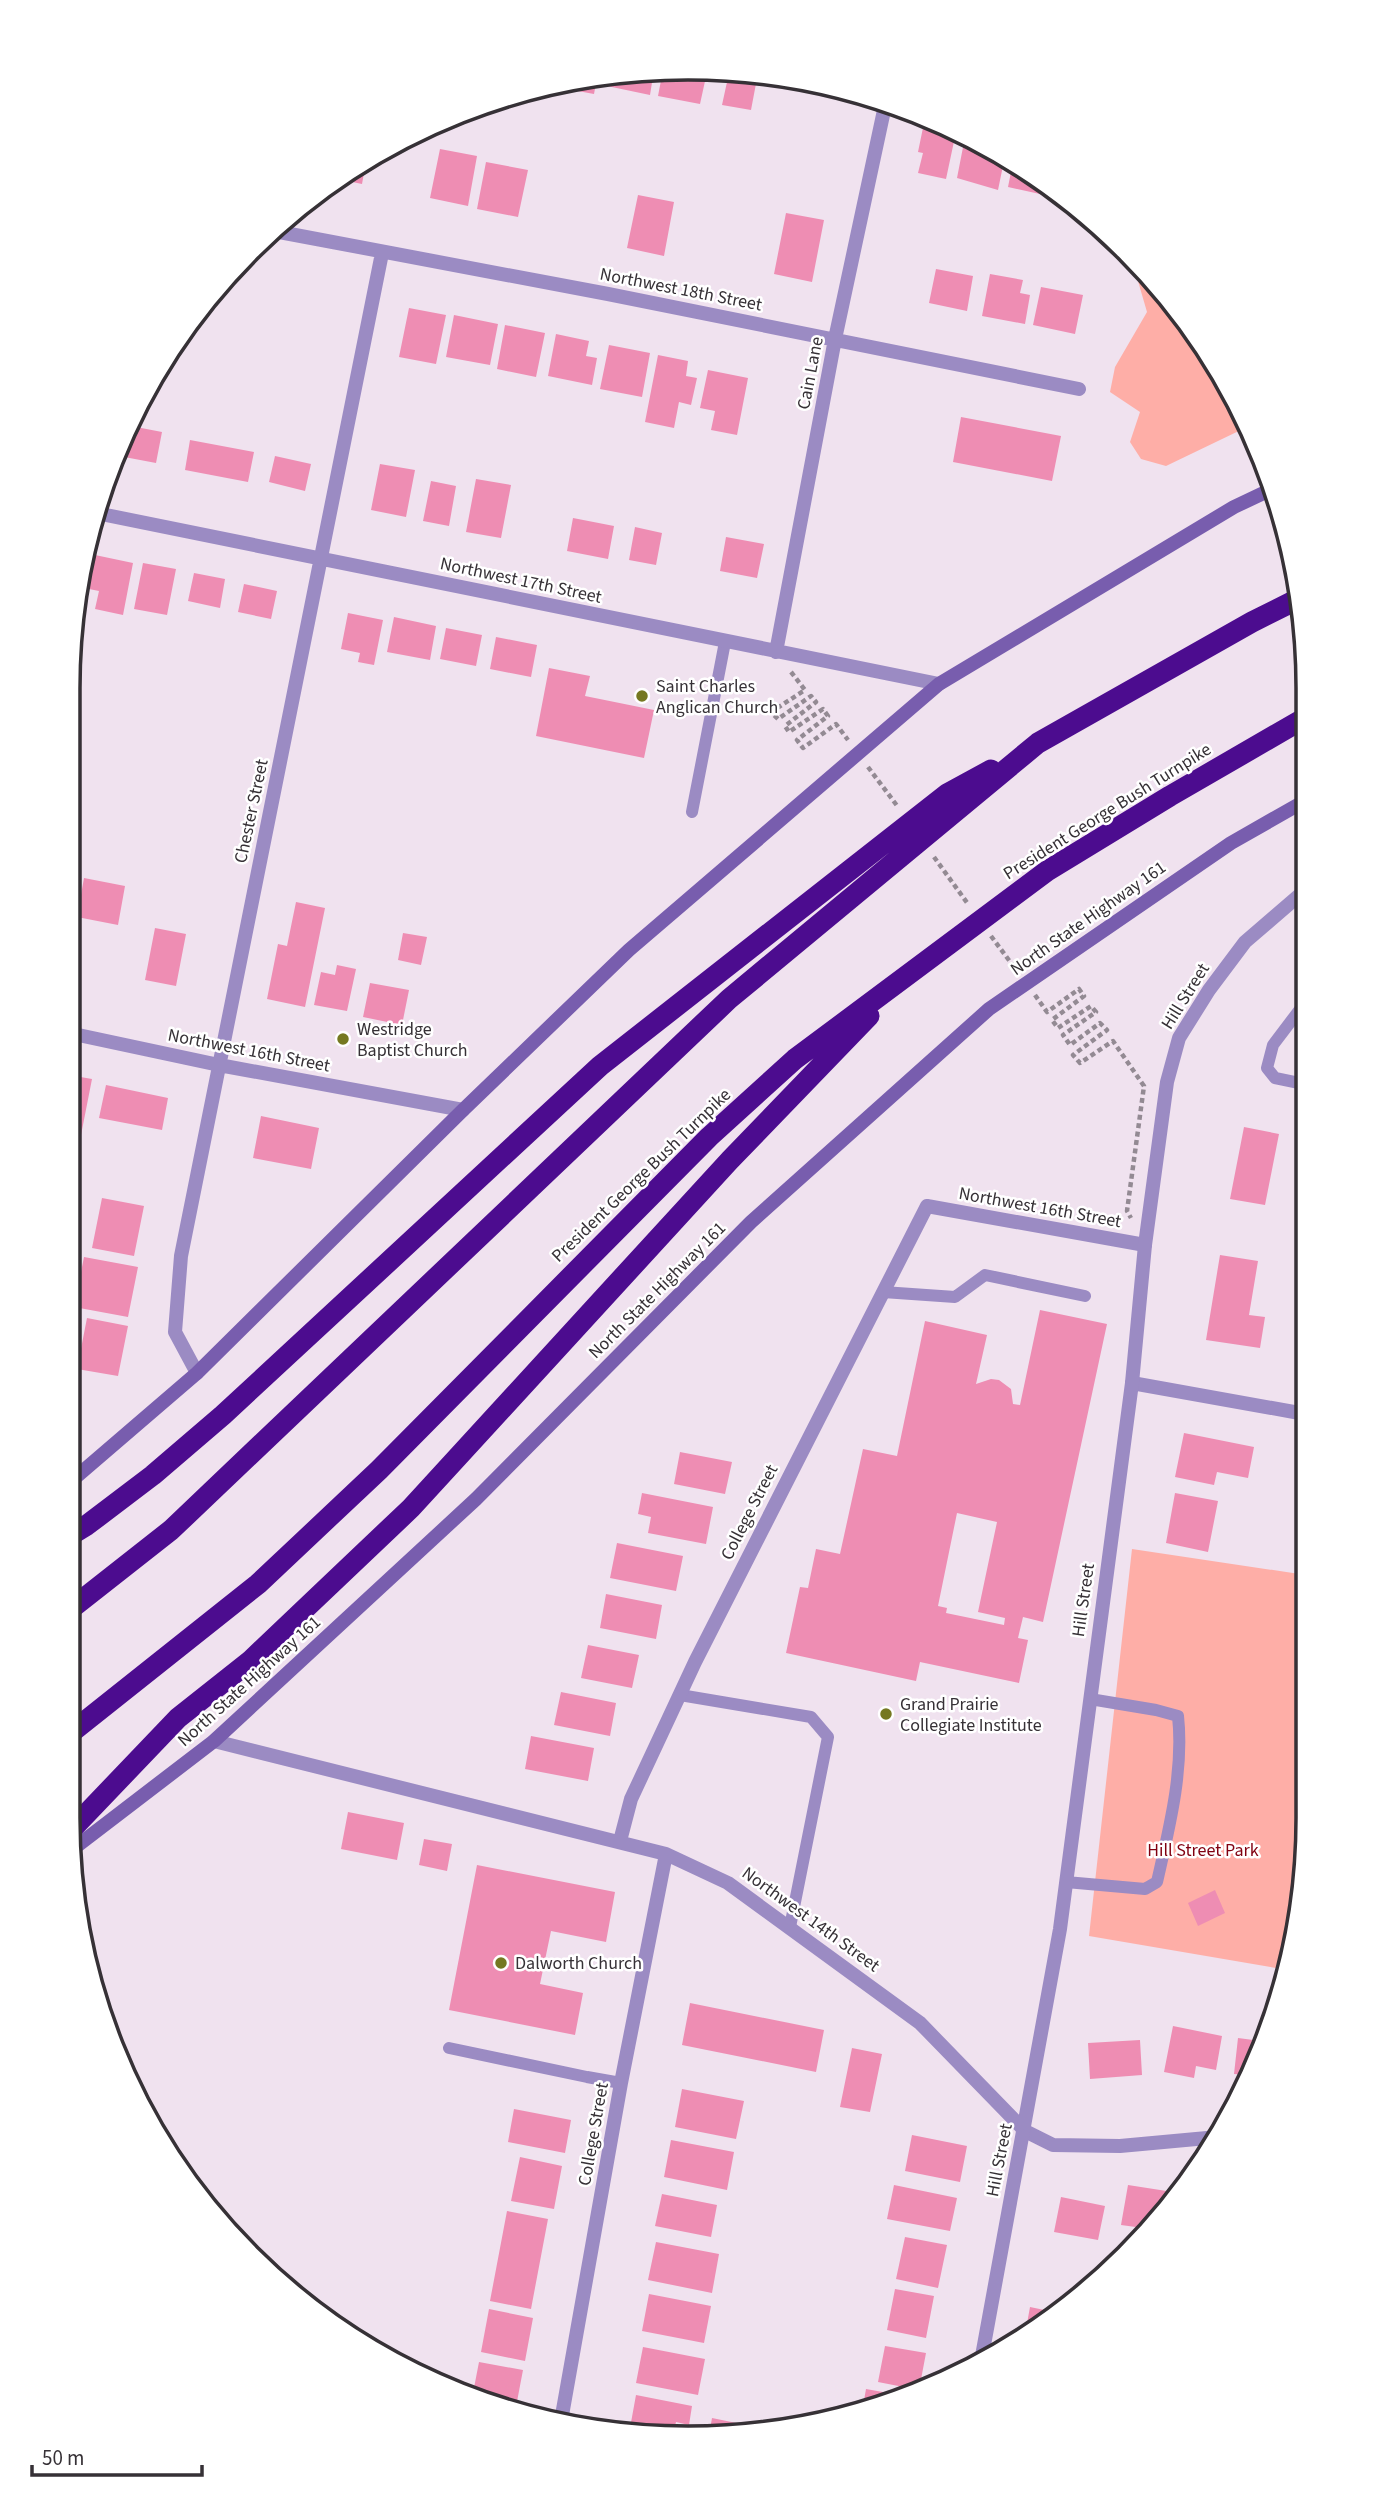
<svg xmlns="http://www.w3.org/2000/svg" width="1376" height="2507" viewBox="0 0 1376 2507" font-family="'Source Sans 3',sans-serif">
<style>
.green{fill:#feaea7}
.building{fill:#ee8db3;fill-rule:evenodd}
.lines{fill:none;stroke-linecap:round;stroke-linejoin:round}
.path{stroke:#938a93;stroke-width:4.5;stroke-dasharray:5 3.5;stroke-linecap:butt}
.service{stroke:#9b8bc3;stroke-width:12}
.minor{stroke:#9b8bc3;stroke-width:14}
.tertiary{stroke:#9b8bc3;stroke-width:14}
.secondary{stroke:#785dae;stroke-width:14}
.motorway{stroke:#4c0c8f;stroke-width:21}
.poi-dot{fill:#757821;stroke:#fff;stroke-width:2.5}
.labels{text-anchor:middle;stroke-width:5;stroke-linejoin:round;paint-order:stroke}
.street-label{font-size:18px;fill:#363136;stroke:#fff}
.poi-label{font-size:18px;fill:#363136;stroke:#fff;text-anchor:start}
.park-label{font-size:18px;fill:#800010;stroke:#fff}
.rim{fill:none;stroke:#363136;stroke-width:3.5}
</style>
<rect width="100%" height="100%" fill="#f0e2ef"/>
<path class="green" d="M1133,264L1203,343L1245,428L1166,466L1141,459L1130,442L1140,412L1110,392L1115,367L1147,312Z
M1132,1549L1306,1575V1859L1288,1970L1089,1936Z"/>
<path class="building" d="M647,70H654L650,95L607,86L609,76Z
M663,70L707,72L700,104L658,96Z
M716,72L758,73L751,110L722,105L727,82L715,79Z
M594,78H597L594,94L551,86Z
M925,118L956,132L946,179L918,173L923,153L918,152Z
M965,137L1005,156L998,190L957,178Z
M440,149L477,156L468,206L430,198Z
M366,162L362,184L338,179Z
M486,162L528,170L518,217L477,209Z
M1013,162L1050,189L1049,196L1008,187Z
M638,195L674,202L664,256L627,248Z
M786,213L824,220L812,282L774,274Z
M936,269L973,276L967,311L929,303Z
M990,274L1023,280L1020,293L1030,295L1025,324L982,316Z
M1041,287L1083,295L1075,334L1033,325Z
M409,308L446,315L436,364L399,357Z
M454,315L498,324L490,365L446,357Z
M505,325L545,333L536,377L497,369Z
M556,334L589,341L586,356L597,358L592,385L548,376Z
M609,345L650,353L642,397L600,389Z
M658,355L688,361L686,376L697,378L691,405L679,402L674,428L645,422Z
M708,370L748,378L737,435L711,430L715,411L700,408Z
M961,417L1061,436L1052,481L953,462Z
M131,426L162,432L156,463L119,456Z
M190,440L254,452L248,482L185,470Z
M275,456L311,464L305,491L269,482Z
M380,464L415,470L406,517L371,510Z
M476,479L511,485L501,538L466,532Z
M431,481L456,486L449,526L423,521Z
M573,518L614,526L608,559L567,551Z
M635,527L662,533L656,565L629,560Z
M726,537L764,544L757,578L720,571Z
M95,555L133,563L123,615L95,609L99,591L89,589Z
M143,563L176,569L167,615L134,609Z
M194,573L225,579L220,608L188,601Z
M244,584L277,591L271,619L238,612Z
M348,613L383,620L374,665L358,662L360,653L341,649Z
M394,617L436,626L430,660L387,652Z
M446,628L482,635L476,666L440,659Z
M496,637L537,645L531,677L490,669Z
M549,668L590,676L585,696L654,710L644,758L536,736Z
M84,878L125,886L118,925L77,917Z
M296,902L325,908L305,1007L267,999L278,944L287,946Z
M155,928L186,934L176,986L145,980Z
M403,933L427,937L421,965L398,960Z
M337,965L356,969L347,1011L314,1005L321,972L335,975Z
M370,983L409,990L402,1025L363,1017Z
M69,1075L92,1079L81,1135L69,1133Z
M106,1085L168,1098L162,1130L99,1118Z
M261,1116L319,1128L311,1169L253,1158Z
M1244,1127L1279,1134L1265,1205L1230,1199Z
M102,1198L144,1206L134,1256L92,1248Z
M1220,1255L1258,1261L1249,1315L1265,1317L1260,1348L1206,1340Z
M84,1257L138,1267L128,1317L74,1307Z
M1040,1310L1107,1324L1043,1622L1023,1617L1018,1638L1028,1640L1019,1683L920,1662L916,1681L786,1653L800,1587L808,1588L816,1549L840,1554L863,1449L897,1456L925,1321L987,1335L976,1384L991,1379L999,1380L1011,1389L1013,1404L1020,1405ZM957,1513L997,1522L978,1612L1005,1618L1004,1625L946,1613L947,1608L938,1606Z
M87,1318L128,1326L118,1376L77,1369Z
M1184,1433L1254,1447L1248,1478L1217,1472L1214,1485L1175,1477Z
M680,1452L732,1462L725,1494L674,1484Z
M642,1493L713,1507L706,1544L648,1533L651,1517L638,1514Z
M1175,1493L1218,1501L1208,1552L1166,1543Z
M617,1543L683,1556L676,1591L610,1578Z
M606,1594L662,1605L656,1639L600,1628Z
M588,1645L639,1655L632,1688L581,1678Z
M561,1692L616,1703L610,1736L554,1725Z
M531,1736L594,1748L588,1781L525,1769Z
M348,1812L404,1823L397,1860L341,1849Z
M424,1839L452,1844L447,1871L419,1865Z
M477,1865L615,1892L606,1942L551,1931L540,1984L583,1993L575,2035L449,2010Z
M1215,1890L1225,1913L1198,1926L1188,1903Z
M690,2003L824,2030L816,2072L682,2045Z
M1173,2026L1222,2036L1216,2070L1196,2066L1194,2078L1164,2072Z
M1238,2038L1261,2041L1247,2075L1234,2074Z
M1140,2040L1142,2075L1090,2079L1088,2043Z
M852,2048L882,2054L870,2112L840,2107Z
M682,2089L744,2101L736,2139L675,2127Z
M514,2109L571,2120L565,2153L508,2142Z
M912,2135L967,2146L960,2182L905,2171Z
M671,2140L734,2152L727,2190L664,2177Z
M520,2157L562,2166L554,2209L511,2201Z
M894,2185L957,2198L950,2231L887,2219Z
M1128,2185L1173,2192L1143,2228L1121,2225Z
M662,2194L717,2205L711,2237L655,2226Z
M1061,2197L1105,2206L1098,2240L1054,2232Z
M507,2211L548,2219L531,2309L490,2301Z
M905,2237L947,2245L938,2288L896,2279Z
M656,2242L719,2254L712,2293L648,2280Z
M895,2289L934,2296L926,2338L887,2330Z
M649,2294L711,2306L704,2343L642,2331Z
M1030,2307L1054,2312L1026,2329Z
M489,2309L533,2318L525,2361L481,2352Z
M885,2346L926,2353L919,2390L878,2382Z
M643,2347L705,2359L698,2395L636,2383Z
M479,2362L523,2370L515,2412L473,2393Z
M866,2389L905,2396L863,2406Z
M636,2395L692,2406L689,2425L676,2422L674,2432L630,2428Z
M712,2418L751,2426L750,2433L729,2437L709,2435Z"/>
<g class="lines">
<path class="path" d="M791,672L805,690L771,712L778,719L811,696L816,702L785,726L789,732L823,709L828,716L797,740L803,748L836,724L848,740
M868,767L898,807
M934,857L968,904
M991,936L1017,971
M1035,995L1047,1012L1079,989L1084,996L1052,1020L1058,1028L1091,1006L1096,1012L1063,1035L1070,1045L1100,1023L1107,1030L1073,1055L1080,1063L1113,1041L1144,1086L1127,1211L1131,1218"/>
<path class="service" d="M692,812L725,642
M1304,1004L1273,1045L1267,1068L1275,1078L1304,1084
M883,1292L955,1297L985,1275L1085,1296
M680,1695L811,1717L828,1737L790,1927
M1066,1882L1145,1889L1157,1882C1169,1829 1184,1771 1178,1716L1156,1710L1090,1699
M449,2048L587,2077L621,2083"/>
<path class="minor" d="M274,231L608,294L1079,389
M96,513L939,684
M776,652L835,339L886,101
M69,1033L219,1065L463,1110
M197,1373L175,1332L181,1256L382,253
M1132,1383L1305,1414
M214,1741L666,1854L728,1883L920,2023L1025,2131L1053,2145L1120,2146L1218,2137
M620,1841L631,1799L695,1662L927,1206L1145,1245
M561,2421L621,2083L666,1854"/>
<path class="tertiary" d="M982,2356L1060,1929L1132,1383L1145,1245L1167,1082L1179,1038L1209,990L1245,942L1303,892"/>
<path class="secondary" d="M69,1483L197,1373L463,1110L629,950L939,684L1234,507L1274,488
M73,1849L214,1741L476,1499L751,1222L989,1009L1231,843L1303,802"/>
<path class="motorway" d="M69,1536L87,1525L153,1475L223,1415L600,1066L947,794L991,770
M68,1611L171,1530L729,999L1038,743L1252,622L1300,598
M68,1735L258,1584L379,1470L709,1137L795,1059L1047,871L1170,796L1303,719
M70,1831L178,1718L250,1661L411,1508L730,1160L869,1016"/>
</g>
<g class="poi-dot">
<circle cx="642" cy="696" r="7"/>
<circle cx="343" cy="1039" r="7"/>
<circle cx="886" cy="1714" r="7"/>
<circle cx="501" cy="1963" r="7"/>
</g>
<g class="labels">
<g class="street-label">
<text transform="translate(681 289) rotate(11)" y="6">Northwest 18th Street</text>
<text transform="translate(810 373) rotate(-79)" y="6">Cain Lane</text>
<text transform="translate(521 580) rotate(12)" y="6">Northwest 17th Street</text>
<text transform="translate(251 811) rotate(-78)" y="6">Chester Street</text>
<text transform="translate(1107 811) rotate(-32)" y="6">President George Bush Turnpike</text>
<text transform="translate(1088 918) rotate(-35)" y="6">North State Highway 161</text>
<text transform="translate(1185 996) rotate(-58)" y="6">Hill Street</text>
<text transform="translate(249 1050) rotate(11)" y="6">Northwest 16th Street</text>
<text transform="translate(641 1175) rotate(-44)" y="6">President George Bush Turnpike</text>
<text transform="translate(1040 1207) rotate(10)" y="6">Northwest 16th Street</text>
<text transform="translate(657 1290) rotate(-45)" y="6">North State Highway 161</text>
<text transform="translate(749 1512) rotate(-63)" y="6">College Street</text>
<text transform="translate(1083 1600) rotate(-82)" y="6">Hill Street</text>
<text transform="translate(249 1681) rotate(-42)" y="6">North State Highway 161</text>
<text transform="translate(811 1919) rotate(36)" y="6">Northwest 14th Street</text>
<text transform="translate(593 2134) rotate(-80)" y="6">College Street</text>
<text transform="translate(999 2160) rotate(-79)" y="6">Hill Street</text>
</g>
<g class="poi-label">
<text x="656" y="692">Saint Charles<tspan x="656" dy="21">Anglican Church</tspan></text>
<text x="357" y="1035">Westridge<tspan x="357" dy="21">Baptist Church</tspan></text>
<text x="900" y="1710">Grand Prairie<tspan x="900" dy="21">Collegiate Institute</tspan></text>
<text x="515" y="1969">Dalworth Church</text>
</g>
<g class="park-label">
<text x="1203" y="1856">Hill Street Park</text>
</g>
</g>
<path d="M0 0H1376V2507H0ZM688 80H688A608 608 0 0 1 1296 688V1818A608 608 0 0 1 688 2426H688A608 608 0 0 1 80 1818V688A608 608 0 0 1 688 80Z" fill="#fff" fill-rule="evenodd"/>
<path class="rim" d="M688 80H688A608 608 0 0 1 1296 688V1818A608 608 0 0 1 688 2426H688A608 608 0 0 1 80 1818V688A608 608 0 0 1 688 80Z"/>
<path d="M32 2465v10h170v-10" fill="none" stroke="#363136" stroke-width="3.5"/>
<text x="42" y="2465" font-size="21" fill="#363136" stroke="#ffffff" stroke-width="5" paint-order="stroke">50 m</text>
</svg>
